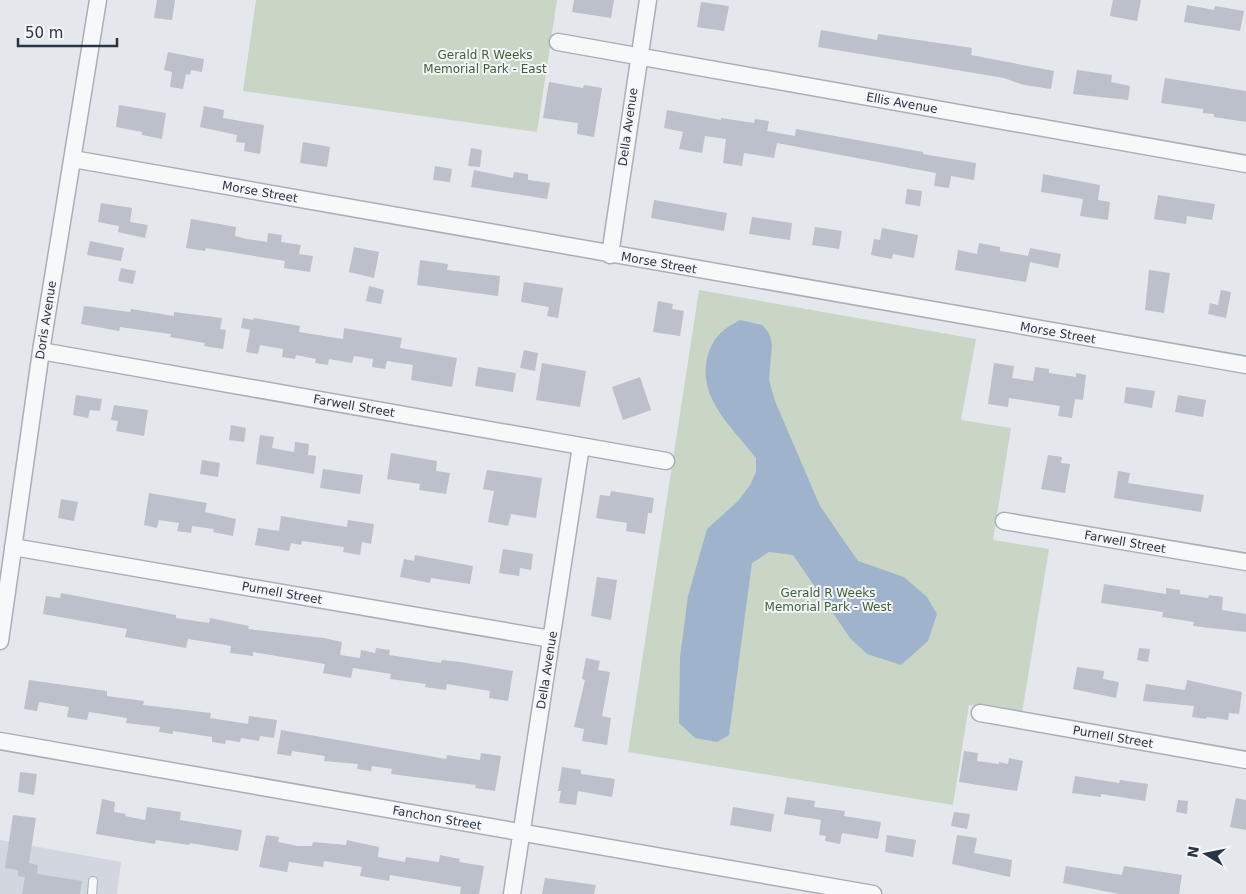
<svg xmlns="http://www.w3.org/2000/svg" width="1246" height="894" viewBox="0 0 1246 894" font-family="'DejaVu Sans',sans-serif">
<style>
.built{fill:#d2d6de}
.green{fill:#c9d6c5}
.water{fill:#9fb4cc}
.building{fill:#bbc0ca}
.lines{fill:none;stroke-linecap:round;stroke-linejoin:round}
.lane-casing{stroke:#a9aeb7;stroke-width:10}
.street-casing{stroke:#a9aeb7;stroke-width:19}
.lane{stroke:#f7f8fa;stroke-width:8}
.street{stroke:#f7f8fa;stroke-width:16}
.labels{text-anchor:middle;stroke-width:4;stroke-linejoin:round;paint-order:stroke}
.park-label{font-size:12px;fill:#3f6138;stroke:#f4f6f9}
.street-label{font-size:12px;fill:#2b3445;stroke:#f4f6f9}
</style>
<rect width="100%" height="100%" fill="#e4e7ec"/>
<path class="built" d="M0,840L121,862L117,894H0Z"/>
<path class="green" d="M256,0H557L537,132L243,91Z
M699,290L976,339L961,420L1011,428L993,540L1049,549L1022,713L969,705L953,805L628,752Z"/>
<path class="water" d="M740,320L762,325L769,333L772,344L769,380L775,401L820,506L858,561L904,577L927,597L937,614L928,641L901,665L867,654L850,638L793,555L769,552L752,563L729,735L717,742L695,738L679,723L680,657L688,596L707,529L738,501L750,485L756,472V458C733,428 698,399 707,359C712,338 721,330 740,320Z"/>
<path class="building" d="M157,0H175L172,20L154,18Z
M574,0H614L611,18L572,12Z
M1113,0H1141L1137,21L1110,16Z
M701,2L729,6L724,31L697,27Z
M1187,5L1214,10L1215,6L1244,11L1240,31L1184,22Z
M821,30L877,40L878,34L972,48L971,55L1054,71L1051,89L1024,85L1004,78L818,47Z
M168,52L204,59L202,72L191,70L190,75L186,74L183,89L170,87L172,72L164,70Z
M1077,70L1112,75L1111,82L1130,86L1128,100L1073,94Z
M1165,78L1246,91V122L1214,117V114L1203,113V109L1161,103Z
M549,82L583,88L584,85L602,88L594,137L577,134L578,123L543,118Z
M119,105L166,113L162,139L142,135V132L116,127Z
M204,106L224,110L223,118L264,125L260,154L244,151L245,143L236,142L237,135L200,127Z
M667,110L721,120V118L754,123L755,119L769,121L767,131L795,136L796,129L923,152V154L976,163L974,180L951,176L949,188L934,186L936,173L777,143L774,158L744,153L742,166L723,163L726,139L705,136L702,153L679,149L683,132L664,128Z
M303,142L330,147L327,167L300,163Z
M471,148L482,150L480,167L468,166Z
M435,166L452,169L450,182L433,180Z
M474,170L513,178L514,172L528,174V180L550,183L547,199L471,187Z
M1043,174L1100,185L1098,200L1110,202L1108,220L1080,216L1083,199L1041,192Z
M907,189L922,191L920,206L905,204Z
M1158,195L1215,204L1212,220L1187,216L1186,224L1154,219Z
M654,200L727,213L724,231L651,218Z
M101,203L132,208L130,222L148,225L145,238L118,232L119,226L98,222Z
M752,217L792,223L790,240L749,234Z
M191,219L236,227L235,236L247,239L267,242L268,233L282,235L281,242L301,245L299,254L313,256L310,272L284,268L285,261L206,248L205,251L186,248Z
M815,227L842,231L839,249L812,245Z
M882,228L918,235L914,258L893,254L892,259L871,255L874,239L880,240Z
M90,241L124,248L121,261L87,255Z
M979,243L1000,247V251L1028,256L1030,248L1061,254L1058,268L1030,262L1026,282L955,270L958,250L977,254Z
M354,247L379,252L374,278L349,272Z
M420,260L448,264L447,270L500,276L498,296L417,285Z
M121,268L136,271L133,284L118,281Z
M1149,270L1170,273L1164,313L1145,310Z
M524,282L563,288L558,318L547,316L549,307L521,302Z
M369,286L384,290L381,304L366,301Z
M1221,290L1231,292L1226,318L1208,314L1210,303L1218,305Z
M658,301L673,304L672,309L684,311L680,336L653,332Z
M84,306L130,312L131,309L174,316V312L222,318L220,329L226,330L223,349L204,346L205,343L170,337L171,334L120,327L119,331L81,324Z
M243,318L253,320L254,318L300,326L299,332L343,339L344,328L402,338L400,348L457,358L452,387L411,380L413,365L387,361L385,369L372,367L373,359L354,356L352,363L329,359L328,365L315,363L316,359L296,355L295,359L282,357L283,349L260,345L258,354L246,352L250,330L241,328Z
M524,350L538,353L535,371L520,368Z
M542,363L586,371L580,407L536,400Z
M994,363L1014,366L1012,378L1033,381L1035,367L1049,369V373L1076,377V373L1086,375L1083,400L1075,399L1072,418L1058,416L1060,406L1009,398L1008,407L988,404Z
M478,367L516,373L513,392L475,386Z
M640,377L651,410L623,420L612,387Z
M1126,387L1155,391L1152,408L1124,403Z
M76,395L102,399L100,411L90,410L88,418L73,415Z
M1178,395L1206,400L1203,417L1175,412Z
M114,405L148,410L144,436L116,431L118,421L111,420Z
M231,425L246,428L244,442L229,440Z
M260,435L274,437L272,448L294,452L295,442L309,444L308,455L316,456L314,474L256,464Z
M391,453L437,461L436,471L450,473L446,494L419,490L420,484L387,479Z
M1048,455L1062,457L1061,463L1070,464L1065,493L1041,489Z
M202,460L220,463L218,477L200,474Z
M323,469L363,475L360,494L320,488Z
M487,470L542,478L536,518L511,514L508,526L488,522L494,491L483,489Z
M1118,471L1130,473L1128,483L1204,495L1201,512L1114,498Z
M611,491L654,498L652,513H648L645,534L626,531L627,523L596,518L600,495L610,496Z
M149,493L207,503L205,512L236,519L233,536L213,532L214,529L192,526L191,533L177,531L179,523L159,520L157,528L144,525Z
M61,499L78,502L74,521L58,518Z
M281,516L347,527L348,520L374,524L371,544L362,542L360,555L343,552L344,547L302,541L301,545L291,543L289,551L255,545L258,528L279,531Z
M503,549L533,554L531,570L520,568L519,576L499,573Z
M415,555L473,566L470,584L431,578L430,583L400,577L404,559L414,561Z
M597,577L617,580L611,620L591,616Z
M1104,584L1166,594V588L1180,590V594L1208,598L1209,595L1223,597L1222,610L1246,614V632L1193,626L1194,622L1162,617L1163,612L1101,603Z
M61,593L176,615V618L209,623L210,618L249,626L248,629L324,638L342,642L340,655L360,658L361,650L375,653L376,648L390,650L389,655L441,663L442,660L461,662L513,671L508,701L489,698L490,691L447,684L446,690L425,687L426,684L390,679L391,674L353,668L351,678L323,673L325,664L253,652V656L230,653L231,646L226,645L188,639L186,648L125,637L127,629L43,614L46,596L60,598Z
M1139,648L1150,649L1148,662L1137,660Z
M586,658L600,661L598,670L610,672L602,716L611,718L607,745L582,741L584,729L574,727L585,680L582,679Z
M1077,667L1104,671L1103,679L1119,682L1116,698L1073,689Z
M29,680L107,691V696L144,701L143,705L211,713L210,718L248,724L249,716L277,720L274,738L260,736L259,741L241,738L240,742L226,740L225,744L212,742V737L173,731V734L159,732L160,727L126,723L127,718L89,712L87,720L67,717L69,707L39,702L37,711L24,709Z
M1187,680L1242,692L1239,714L1229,713L1228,720L1207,717L1206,719L1192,717L1194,706L1143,701L1146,684L1185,690Z
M281,730L446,759L447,755L480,760L481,753L501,756L495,791L475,788L476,785L391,774L392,769L372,766L371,771L357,769L358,764L324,761L325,756L292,751L291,756L277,754Z
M964,751L978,753L977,761L999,764V762L1008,764L1009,758L1023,761L1017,791L959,782Z
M562,767L581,770V774L615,779L612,797L578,791L576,805L559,803L561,791H558Z
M20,772L37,774L34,795L18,792Z
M1075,776L1119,783L1120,780L1148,784L1145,801L1101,794V797L1072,793Z
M787,797L815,801L814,807L845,811L844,816L881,822L878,839L842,833L840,844L825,841L826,836L819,835L821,820L784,814Z
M1236,798L1246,800V830L1230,827Z
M102,799L115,802L114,812L126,814L125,816L145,820L147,807L181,812L180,820L242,830L238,851L190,843L189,845L156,840L155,844L96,834Z
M1178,800L1188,801L1187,814L1176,812Z
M733,807L774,814L771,832L730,825Z
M954,812L970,814L967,829L951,826Z
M13,815L36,818L29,863L38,865L37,874L82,881L80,894H22L25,877L18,876V870L5,868Z
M266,835L279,837L278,842L298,846H312L313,842L346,845L347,840L360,843L379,847L378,857L405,862L406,857L439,862L440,855L460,859L459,862L484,866L479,894H460L461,887L390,875L389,881L360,876L362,867L324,861L323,867L289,862L287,872L259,867Z
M887,835L916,840L913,857L885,852Z
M957,835L977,838L974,853L1012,860L1010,877L952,864Z
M1066,866L1122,875L1124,866L1182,875L1179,894H1119L1063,883Z
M545,878L596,885L594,894H542Z"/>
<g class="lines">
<defs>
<path id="lane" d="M92,894L93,881"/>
<path id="street" d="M558,42L1246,164
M73,159L1246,365
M610,255L648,0
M41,351L666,461
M1004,521L1246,562
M13,547L551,639
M0,641L41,351L98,0
M980,713L1246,760
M0,741L873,894
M512,894L581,446"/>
</defs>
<use href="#lane" class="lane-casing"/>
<use href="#street" class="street-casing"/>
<use href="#lane" class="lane"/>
<use href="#street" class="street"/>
</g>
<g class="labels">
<g class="park-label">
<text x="485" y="59">Gerald R Weeks<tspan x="485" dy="14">Memorial Park - East</tspan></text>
<text x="828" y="597">Gerald R Weeks<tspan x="828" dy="14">Memorial Park - West</tspan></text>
</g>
<g class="street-label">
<text transform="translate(902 103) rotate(10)" y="4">Ellis Avenue</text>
<text transform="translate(628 127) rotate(-82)" y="4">Della Avenue</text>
<text transform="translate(260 192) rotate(10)" y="4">Morse Street</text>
<text transform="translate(659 263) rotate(10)" y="4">Morse Street</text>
<text transform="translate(46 320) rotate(-81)" y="4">Doris Avenue</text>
<text transform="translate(1058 333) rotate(10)" y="4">Morse Street</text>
<text transform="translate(354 406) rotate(10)" y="4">Farwell Street</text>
<text transform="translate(1125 542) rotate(10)" y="4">Farwell Street</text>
<text transform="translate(282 593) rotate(10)" y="4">Purnell Street</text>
<text transform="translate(547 670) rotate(-81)" y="4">Della Avenue</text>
<text transform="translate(1113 737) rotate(10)" y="4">Purnell Street</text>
<text transform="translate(437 818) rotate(10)" y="4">Fanchon Street</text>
</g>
</g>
<g transform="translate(1206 854) rotate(280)" stroke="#f4f6f9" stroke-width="4" paint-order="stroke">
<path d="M0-4L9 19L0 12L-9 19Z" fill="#2b3445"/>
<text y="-8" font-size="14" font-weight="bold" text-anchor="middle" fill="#2b3445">N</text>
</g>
<path d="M18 38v8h99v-8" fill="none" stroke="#2b3445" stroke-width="2.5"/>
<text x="25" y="38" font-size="15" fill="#2b3445" stroke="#f4f6f9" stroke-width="4" paint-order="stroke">50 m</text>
</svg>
